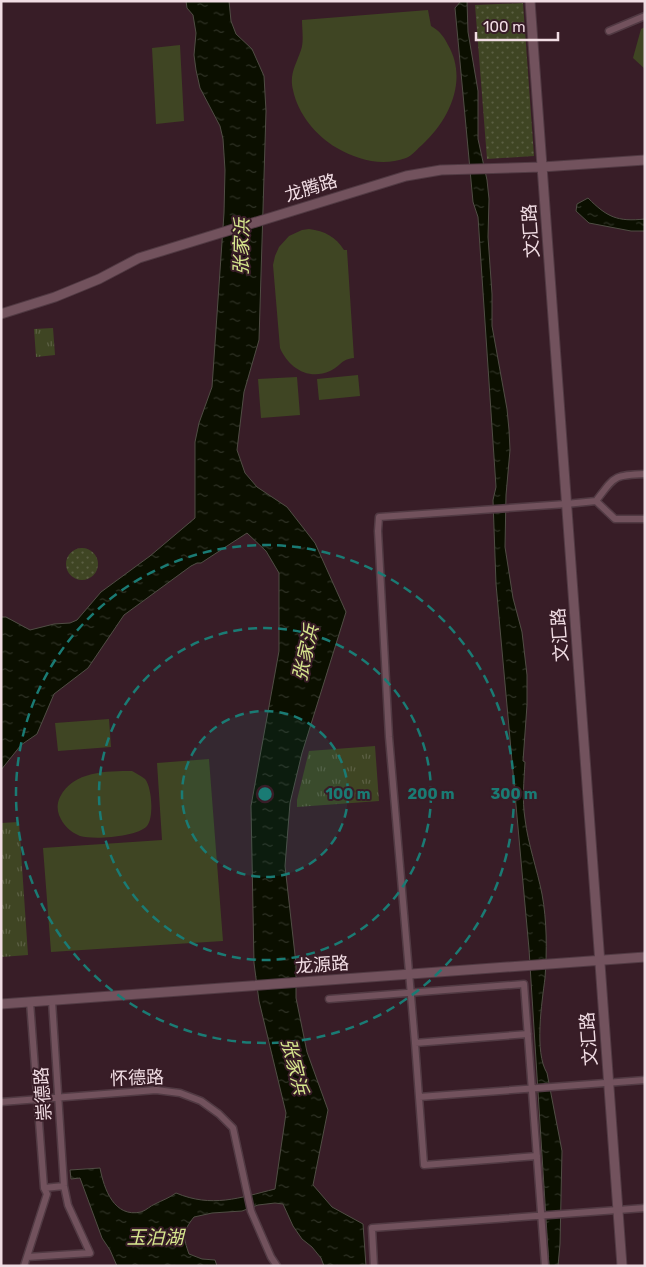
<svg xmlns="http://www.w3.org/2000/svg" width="646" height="1267" viewBox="0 0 646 1267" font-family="Rubik,'Noto Sans SC',sans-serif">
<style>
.grass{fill:url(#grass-tufts)}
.park{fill:url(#park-dots)}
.pitch{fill:#3f4523}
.water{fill:url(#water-ripples);stroke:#504d44}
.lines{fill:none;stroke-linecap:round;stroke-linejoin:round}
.minor-casing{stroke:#513a43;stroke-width:9}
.secondary-casing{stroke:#513a43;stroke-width:11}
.minor{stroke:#72525d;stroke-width:6}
.secondary{stroke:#72525d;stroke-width:9}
.ring{fill:none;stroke:#1a7b74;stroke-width:2.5;stroke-dasharray:9 6}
.labels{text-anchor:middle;stroke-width:4;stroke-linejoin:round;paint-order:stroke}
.street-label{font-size:18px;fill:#f1dde4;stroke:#381d27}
.water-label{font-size:19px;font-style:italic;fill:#d6e68d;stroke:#381d27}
.centre{fill:#1a7b74;stroke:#381d27;stroke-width:2.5}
.ring-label{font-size:15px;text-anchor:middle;font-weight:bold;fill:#1a7b74;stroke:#381d27;stroke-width:4;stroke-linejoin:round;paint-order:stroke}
</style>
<defs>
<pattern id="grass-tufts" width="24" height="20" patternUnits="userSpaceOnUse" patternTransform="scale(1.25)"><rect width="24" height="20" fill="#3f4523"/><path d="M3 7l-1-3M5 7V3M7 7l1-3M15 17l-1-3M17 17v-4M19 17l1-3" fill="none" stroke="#5b5f43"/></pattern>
<pattern id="park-dots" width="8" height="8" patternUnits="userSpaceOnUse" patternTransform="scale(1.25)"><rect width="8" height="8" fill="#3f4523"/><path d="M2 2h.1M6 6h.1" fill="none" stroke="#5b5f43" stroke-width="1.8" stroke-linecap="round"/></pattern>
<pattern id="water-ripples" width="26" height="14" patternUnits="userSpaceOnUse" patternTransform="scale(1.25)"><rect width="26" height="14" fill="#0b0f00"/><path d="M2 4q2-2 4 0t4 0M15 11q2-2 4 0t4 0" fill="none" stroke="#2f3225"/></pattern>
</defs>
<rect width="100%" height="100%" fill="#381d27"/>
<path class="grass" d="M53,328L55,355L36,357L34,329Z
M375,746L379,801L297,807V800L309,751Z
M19,822L28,955L1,957V823Z"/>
<path class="park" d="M523,3L534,156L487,159L475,5Z
M66 564a16 16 0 1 1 32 0a16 16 0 1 1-32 0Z"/>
<path class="pitch" d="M428,10L431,26C440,31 444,37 448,45C468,79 450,119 423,144C418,148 412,156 406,158C382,167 358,160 337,148C316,136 298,114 293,90C289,74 296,65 301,50C304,42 302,29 302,20Z
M645,27V69L633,58L641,29Z
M180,45L184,121L156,124L152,48Z
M309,229C325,231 336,237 344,250H347L354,358C341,359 341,366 330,371C308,381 288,367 280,348L273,265L275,256L279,247L289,236L302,230Z
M358,375L360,396L319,400L317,379Z
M297,377L300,415L261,418L258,379Z
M109,719L111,747L58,751L55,723Z
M209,759L223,941L51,952L43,848L162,840L157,763Z
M132,771C136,773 141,776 145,779C152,787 154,818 147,826C137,837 94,840 80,836C70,832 63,825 59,815C57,809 57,803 60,797C73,771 107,771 132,771Z"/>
<path class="water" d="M186,1H229L231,21L236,34L252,49L264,76L266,111L259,340L244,392L237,450L245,473L257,487L287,507L315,543L346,612L302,753L290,803L285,866L296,964V998L307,1052L328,1110L313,1185L332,1207L363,1224L366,1266H324L321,1258L312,1247L302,1239L293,1226L283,1204L275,1203L258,1205L242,1211L212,1213L194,1217C182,1232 183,1237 189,1254L202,1259L215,1260L217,1266H117L110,1250L102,1238L80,1178L71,1179L70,1170L100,1168C104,1189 114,1218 141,1212C147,1210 150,1206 155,1204C163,1200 169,1198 176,1193C212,1208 239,1198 275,1189L286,1113L259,1001L254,963L251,806L279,651V573L266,551L247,533L201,563H197L191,566L124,615L88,668L54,694L37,734L21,745L1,770V617H6L30,630L54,624L70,623L77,620L101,592L150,556L195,518V442L199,423L212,387L224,213L225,170L223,139L220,126L200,88L196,70L194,55L196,33L193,15L187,8Z
M461,1H467L468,32L478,91V139L487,180L489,199L488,237L492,294V326L507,409L509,430L510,450L506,495L505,547L513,598L522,632L527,675V705L523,761L525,762C524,781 522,800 525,819C528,844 537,869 542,894C547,921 547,951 545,978C542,1002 534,1052 547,1073L562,1151L560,1244L558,1266H549L529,949L496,584L493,500L496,487L478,217L473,202L455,8Z
M588,198C607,217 617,222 645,219V231H631L589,223L576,211L577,204Z"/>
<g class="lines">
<defs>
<path id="minor" d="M609,31L645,16
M596,501L615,519H645
M329,999L524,984L545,1266
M528,1034L415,1043L389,737L378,531L379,517L566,504L596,501C615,476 613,475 645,474
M415,1043L424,1165L537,1156
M419,1097L645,1080
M1,1102L156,1090L180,1093L201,1101L219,1114L233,1128L251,1211L271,1257L277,1266
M44,1188L64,1186
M27,1257L90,1253L68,1205L64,1186L52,1001
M24,1266L47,1194L44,1188L30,1002
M374,1266L372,1228L645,1208"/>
<path id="secondary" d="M530,1L622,1266
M1,314L55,297L99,279L139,258L406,176L441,170L542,167L645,160
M1,1004L645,957"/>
</defs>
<use href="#minor" class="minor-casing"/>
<use href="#secondary" class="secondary-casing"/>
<use href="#minor" class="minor"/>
<use href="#secondary" class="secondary"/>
</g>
<circle cx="265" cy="794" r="83" fill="#1a7b74" fill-opacity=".12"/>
<g class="ring">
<circle cx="265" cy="794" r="83"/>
<circle cx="265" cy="794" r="166"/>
<circle cx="265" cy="794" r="249"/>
</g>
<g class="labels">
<g class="street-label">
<text transform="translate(311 188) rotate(-17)" y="6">龙腾路</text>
<text transform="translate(531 231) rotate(-94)" y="6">文汇路</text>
<text transform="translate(560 635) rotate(-94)" y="6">文汇路</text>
<text transform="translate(322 965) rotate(-4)" y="6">龙源路</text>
<text transform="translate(589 1039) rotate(-94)" y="6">文汇路</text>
<text transform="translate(137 1078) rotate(-2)" y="6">怀德路</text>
<text transform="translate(43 1094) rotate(-94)" y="6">崇德路</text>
</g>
<g class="water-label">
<text transform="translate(241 247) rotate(-89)" y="7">张家浜</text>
<text transform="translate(305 653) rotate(-77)" y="7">张家浜</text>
<text transform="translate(295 1066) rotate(76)" y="7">张家浜</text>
<text x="155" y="1244">玉泊湖</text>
</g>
</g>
<circle cx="265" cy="794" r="8" class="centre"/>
<g class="ring-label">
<text x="348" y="799">100 m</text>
<text x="431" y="799">200 m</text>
<text x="514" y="799">300 m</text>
</g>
<rect width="646" height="1267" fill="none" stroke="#f1dde4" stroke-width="5"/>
<path d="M476 32v8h82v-8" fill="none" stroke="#f1dde4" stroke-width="2.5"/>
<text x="483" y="32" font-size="15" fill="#f1dde4" stroke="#381d27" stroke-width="4" paint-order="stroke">100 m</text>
</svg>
